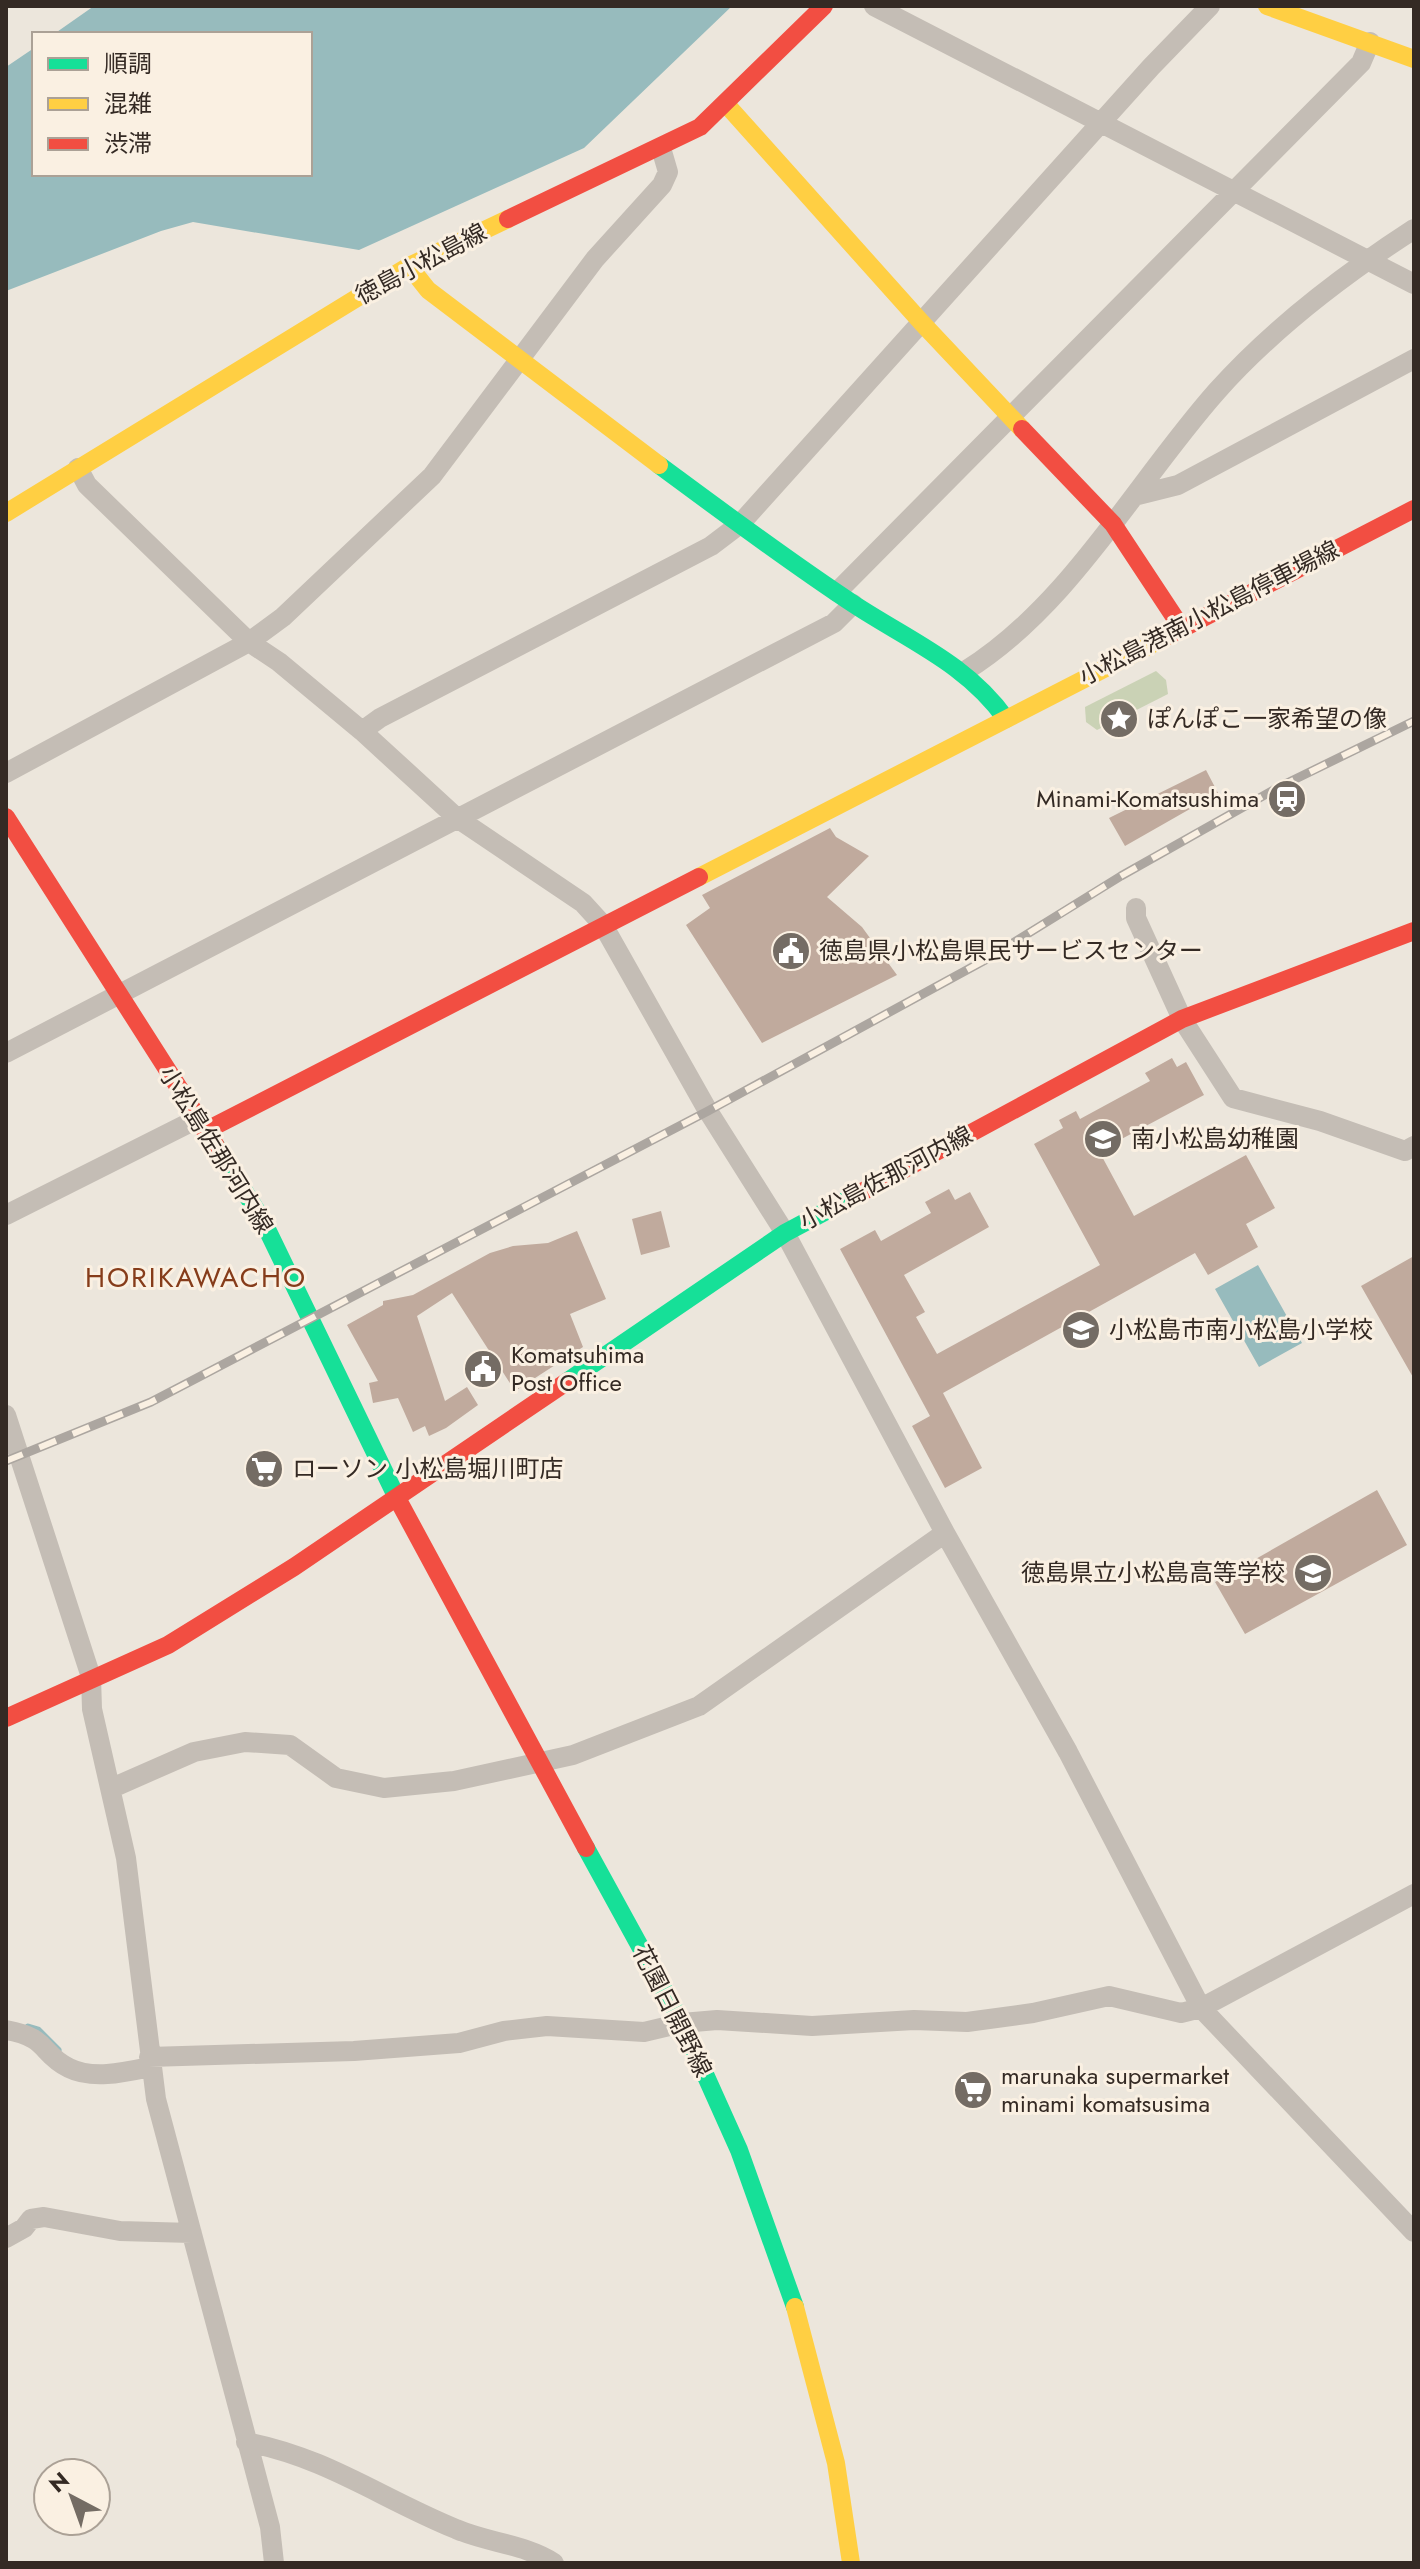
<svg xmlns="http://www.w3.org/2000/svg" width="1420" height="2569" viewBox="0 0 1420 2569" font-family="Jost,'Noto Sans JP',sans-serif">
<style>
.green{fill:#cad2b5}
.water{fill:#97bbbd}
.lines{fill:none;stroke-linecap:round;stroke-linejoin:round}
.stream{stroke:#97bbbd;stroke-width:7}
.building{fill:#c0aa9d}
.street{stroke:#c4bdb5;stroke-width:20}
.fast{stroke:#16e098;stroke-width:18}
.slow{stroke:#ffcf43;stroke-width:18}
.jam{stroke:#f24e42;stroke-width:18}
.rail-casing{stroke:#aca6a0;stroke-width:9}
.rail{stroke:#faf0e2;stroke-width:6;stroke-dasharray:18;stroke-linecap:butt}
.labels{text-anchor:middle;stroke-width:6;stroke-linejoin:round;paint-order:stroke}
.street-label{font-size:24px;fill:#342a24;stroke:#faf0e2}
.poi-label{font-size:24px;fill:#342a24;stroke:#faf0e2;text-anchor:start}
.quarter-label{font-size:28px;letter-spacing:2px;fill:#863c1a;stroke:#faf0e2}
</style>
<rect width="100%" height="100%" fill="#ece6dc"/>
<path class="green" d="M1156,671L1166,680L1168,694L1097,730L1086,722L1085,707Z"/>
<path class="water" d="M94,6H732L584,148L359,250L193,222L161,231L6,291V67L34,48V174H310V34H54Z
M1258,1265L1302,1343L1259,1367L1215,1289Z"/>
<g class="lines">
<path class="stream" d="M28,2027L38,2030L58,2050"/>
</g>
<path class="building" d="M1206,770L1218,793L1125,846L1109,818Z
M830,828L836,837L869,856L827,897L862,927L897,975L762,1043L686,925L710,908L702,895Z
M1172,1058L1177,1067L1186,1062L1204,1095L1099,1151L1134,1216L1246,1155L1275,1208L1246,1224L1258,1247L1208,1275L1195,1253L943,1393L982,1468L945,1488L912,1426L930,1416L840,1249L875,1230L881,1241L931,1213L925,1202L949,1189L955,1200L970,1192L989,1227L904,1275L925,1312L916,1317L937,1354L1100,1265L1034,1144L1063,1128L1059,1120L1076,1111L1080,1119L1150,1081L1145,1073Z
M661,1211L670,1247L641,1255L632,1219Z
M577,1231L606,1299L570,1314L583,1347L515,1391L452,1293L417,1316L445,1401L467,1387L478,1405L446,1428L429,1436L425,1426L413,1432L398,1398L373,1403L369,1383L378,1381L347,1325L383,1305V1301L413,1295L490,1253L513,1246L548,1243Z
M1414,1256V1379L1361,1286Z
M1377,1490L1407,1545L1245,1634L1215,1582Z"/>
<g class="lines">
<path class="street" d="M874,6L1414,284
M78,468L87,485L249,642L279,662L362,731L457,818L583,903L603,925L708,1111L785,1233L945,1533L1068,1752L1201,2008L1414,2232
M1138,495L1178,485L1414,359
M837,592L1361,63L1370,42
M965,671C1069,607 1137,481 1217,391C1274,327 1343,275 1414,229
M362,731L380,718L711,546L740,524L1151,67L1210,6
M6,773L249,642L283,617L432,476L595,259L662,185L668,172L661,148
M1136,908V918L1182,1019L1233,1098L1320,1121L1405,1151L1414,1146
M6,1053L834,623L853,604
M6,1215L197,1119
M6,1415L91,1677L92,1709L126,1858L156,2099L270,2527L274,2563
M112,1788L194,1752L245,1742L290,1745L336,1778L384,1788L454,1781L573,1755L699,1706L945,1533
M6,2030C50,2038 39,2053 69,2068C93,2080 126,2072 150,2067
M149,2057L354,2051L459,2043L504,2031L547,2026L644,2032L682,2023L717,2020L812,2026L914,2020L967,2022L1033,2013L1109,1996L1181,2013L1201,2008L1414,1894
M6,2238L24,2228L31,2219L44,2217L120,2231L192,2233
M246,2442C326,2457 382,2499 456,2529C488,2543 525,2544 554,2563"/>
<path class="fast" d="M659,465C724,513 788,561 855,605C910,641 967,664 1006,719
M216,1146L263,1221L397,1498
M568,1381L785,1233L860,1193
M586,1848L682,2023L739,2150L795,2307"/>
<path class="slow" d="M1267,6L1414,59
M725,103L922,323L1022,429
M409,266L428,290L659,465
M6,513L409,266L508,219
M699,877L1168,636
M795,2307L836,2463L851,2563"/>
<path class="jam" d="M508,219L700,127L824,6
M1022,429L1113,524L1181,627
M1168,636L1414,509
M6,817L216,1146
M205,1131L699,877
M860,1193L1182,1019L1414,931
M397,1498L586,1848
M6,1718L168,1645L294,1567L568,1381"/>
<defs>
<path id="rail" d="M6,1461L151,1402L708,1111L987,959L1121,876L1277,788L1414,721"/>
</defs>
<use href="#rail" class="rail-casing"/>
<use href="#rail" class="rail"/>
</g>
<defs>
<symbol id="sight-disc" viewBox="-11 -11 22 22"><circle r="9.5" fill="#746c64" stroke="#faf0e2"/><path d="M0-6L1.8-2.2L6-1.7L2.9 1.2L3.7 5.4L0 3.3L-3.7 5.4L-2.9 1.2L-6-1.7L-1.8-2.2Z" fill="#fff"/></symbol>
<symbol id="station-disc" viewBox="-11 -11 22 22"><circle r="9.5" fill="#746c64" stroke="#faf0e2"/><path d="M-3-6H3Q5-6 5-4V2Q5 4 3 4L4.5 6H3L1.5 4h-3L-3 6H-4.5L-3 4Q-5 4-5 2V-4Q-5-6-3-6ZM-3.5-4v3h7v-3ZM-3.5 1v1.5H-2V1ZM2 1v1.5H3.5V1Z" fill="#fff"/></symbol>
<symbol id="civic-disc" viewBox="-11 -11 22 22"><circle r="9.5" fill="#746c64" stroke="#faf0e2"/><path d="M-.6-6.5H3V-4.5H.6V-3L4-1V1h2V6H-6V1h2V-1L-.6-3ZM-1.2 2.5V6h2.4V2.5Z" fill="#fff"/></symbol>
<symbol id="school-disc" viewBox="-11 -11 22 22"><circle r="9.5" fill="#746c64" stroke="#faf0e2"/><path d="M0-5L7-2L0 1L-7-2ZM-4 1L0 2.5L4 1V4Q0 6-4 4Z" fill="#fff"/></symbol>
<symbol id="supermarket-disc" viewBox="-11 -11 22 22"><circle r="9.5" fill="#746c64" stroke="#faf0e2"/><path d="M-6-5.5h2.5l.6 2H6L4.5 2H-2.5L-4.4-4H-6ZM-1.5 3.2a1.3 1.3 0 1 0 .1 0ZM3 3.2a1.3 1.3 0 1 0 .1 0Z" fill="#fff"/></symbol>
</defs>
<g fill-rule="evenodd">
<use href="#sight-disc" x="1097" y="697" width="44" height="44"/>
<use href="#station-disc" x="1265" y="777" width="44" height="44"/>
<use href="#civic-disc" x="769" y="929" width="44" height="44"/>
<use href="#school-disc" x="1081" y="1117" width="44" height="44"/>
<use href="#school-disc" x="1059" y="1308" width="44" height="44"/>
<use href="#civic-disc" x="461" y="1347" width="44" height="44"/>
<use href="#supermarket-disc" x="242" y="1447" width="44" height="44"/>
<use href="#school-disc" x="1291" y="1551" width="44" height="44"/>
<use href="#supermarket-disc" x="951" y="2068" width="44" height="44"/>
</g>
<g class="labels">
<g class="street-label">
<text transform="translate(421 264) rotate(-28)" y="8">徳島小松島線</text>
<text transform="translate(1209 613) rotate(-27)" y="8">小松島港南小松島停車場線</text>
<text transform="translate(216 1150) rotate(58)" y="8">小松島佐那河内線</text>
<text transform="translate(886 1178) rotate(-28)" y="8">小松島佐那河内線</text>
<text transform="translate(672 2011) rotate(63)" y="8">花園日開野線</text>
</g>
<g class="poi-label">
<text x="1147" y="727">ぽんぽこ一家希望の像</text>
<text x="1259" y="807" text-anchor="end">Minami-Komatsushima</text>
<text x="819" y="959">徳島県小松島県民サービスセンター</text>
<text x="1131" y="1147">南小松島幼稚園</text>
<text x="1109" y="1338">小松島市南小松島小学校</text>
<text x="511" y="1363">Komatsuhima<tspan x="511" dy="28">Post Office</tspan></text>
<text x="292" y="1477">ローソン 小松島堀川町店</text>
<text x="1285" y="1581" text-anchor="end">徳島県立小松島高等学校</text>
<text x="1001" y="2084">marunaka supermarket<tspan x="1001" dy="28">minami komatsusima</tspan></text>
</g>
<g class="quarter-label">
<text x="196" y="1287">HORIKAWACHO</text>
</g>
</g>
<rect width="1420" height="2569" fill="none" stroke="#342a24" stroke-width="16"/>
<rect x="32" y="32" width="280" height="144" fill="#faf0e2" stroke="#aba196" stroke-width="2"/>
<rect x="48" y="58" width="40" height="12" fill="#16e098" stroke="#aba196" stroke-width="2"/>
<text x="104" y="72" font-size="24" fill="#342a24">順調</text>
<rect x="48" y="98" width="40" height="12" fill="#ffcf43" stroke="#aba196" stroke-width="2"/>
<text x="104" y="112" font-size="24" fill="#342a24">混雑</text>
<rect x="48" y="138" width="40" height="12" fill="#f24e42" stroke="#aba196" stroke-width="2"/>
<text x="104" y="152" font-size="24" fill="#342a24">渋滞</text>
<g transform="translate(72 2497) rotate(319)"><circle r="38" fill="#faf0e2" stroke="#aba196" stroke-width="2"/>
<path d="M0-6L14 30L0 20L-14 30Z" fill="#746c64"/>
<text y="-12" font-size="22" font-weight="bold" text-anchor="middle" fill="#342a24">N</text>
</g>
</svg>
